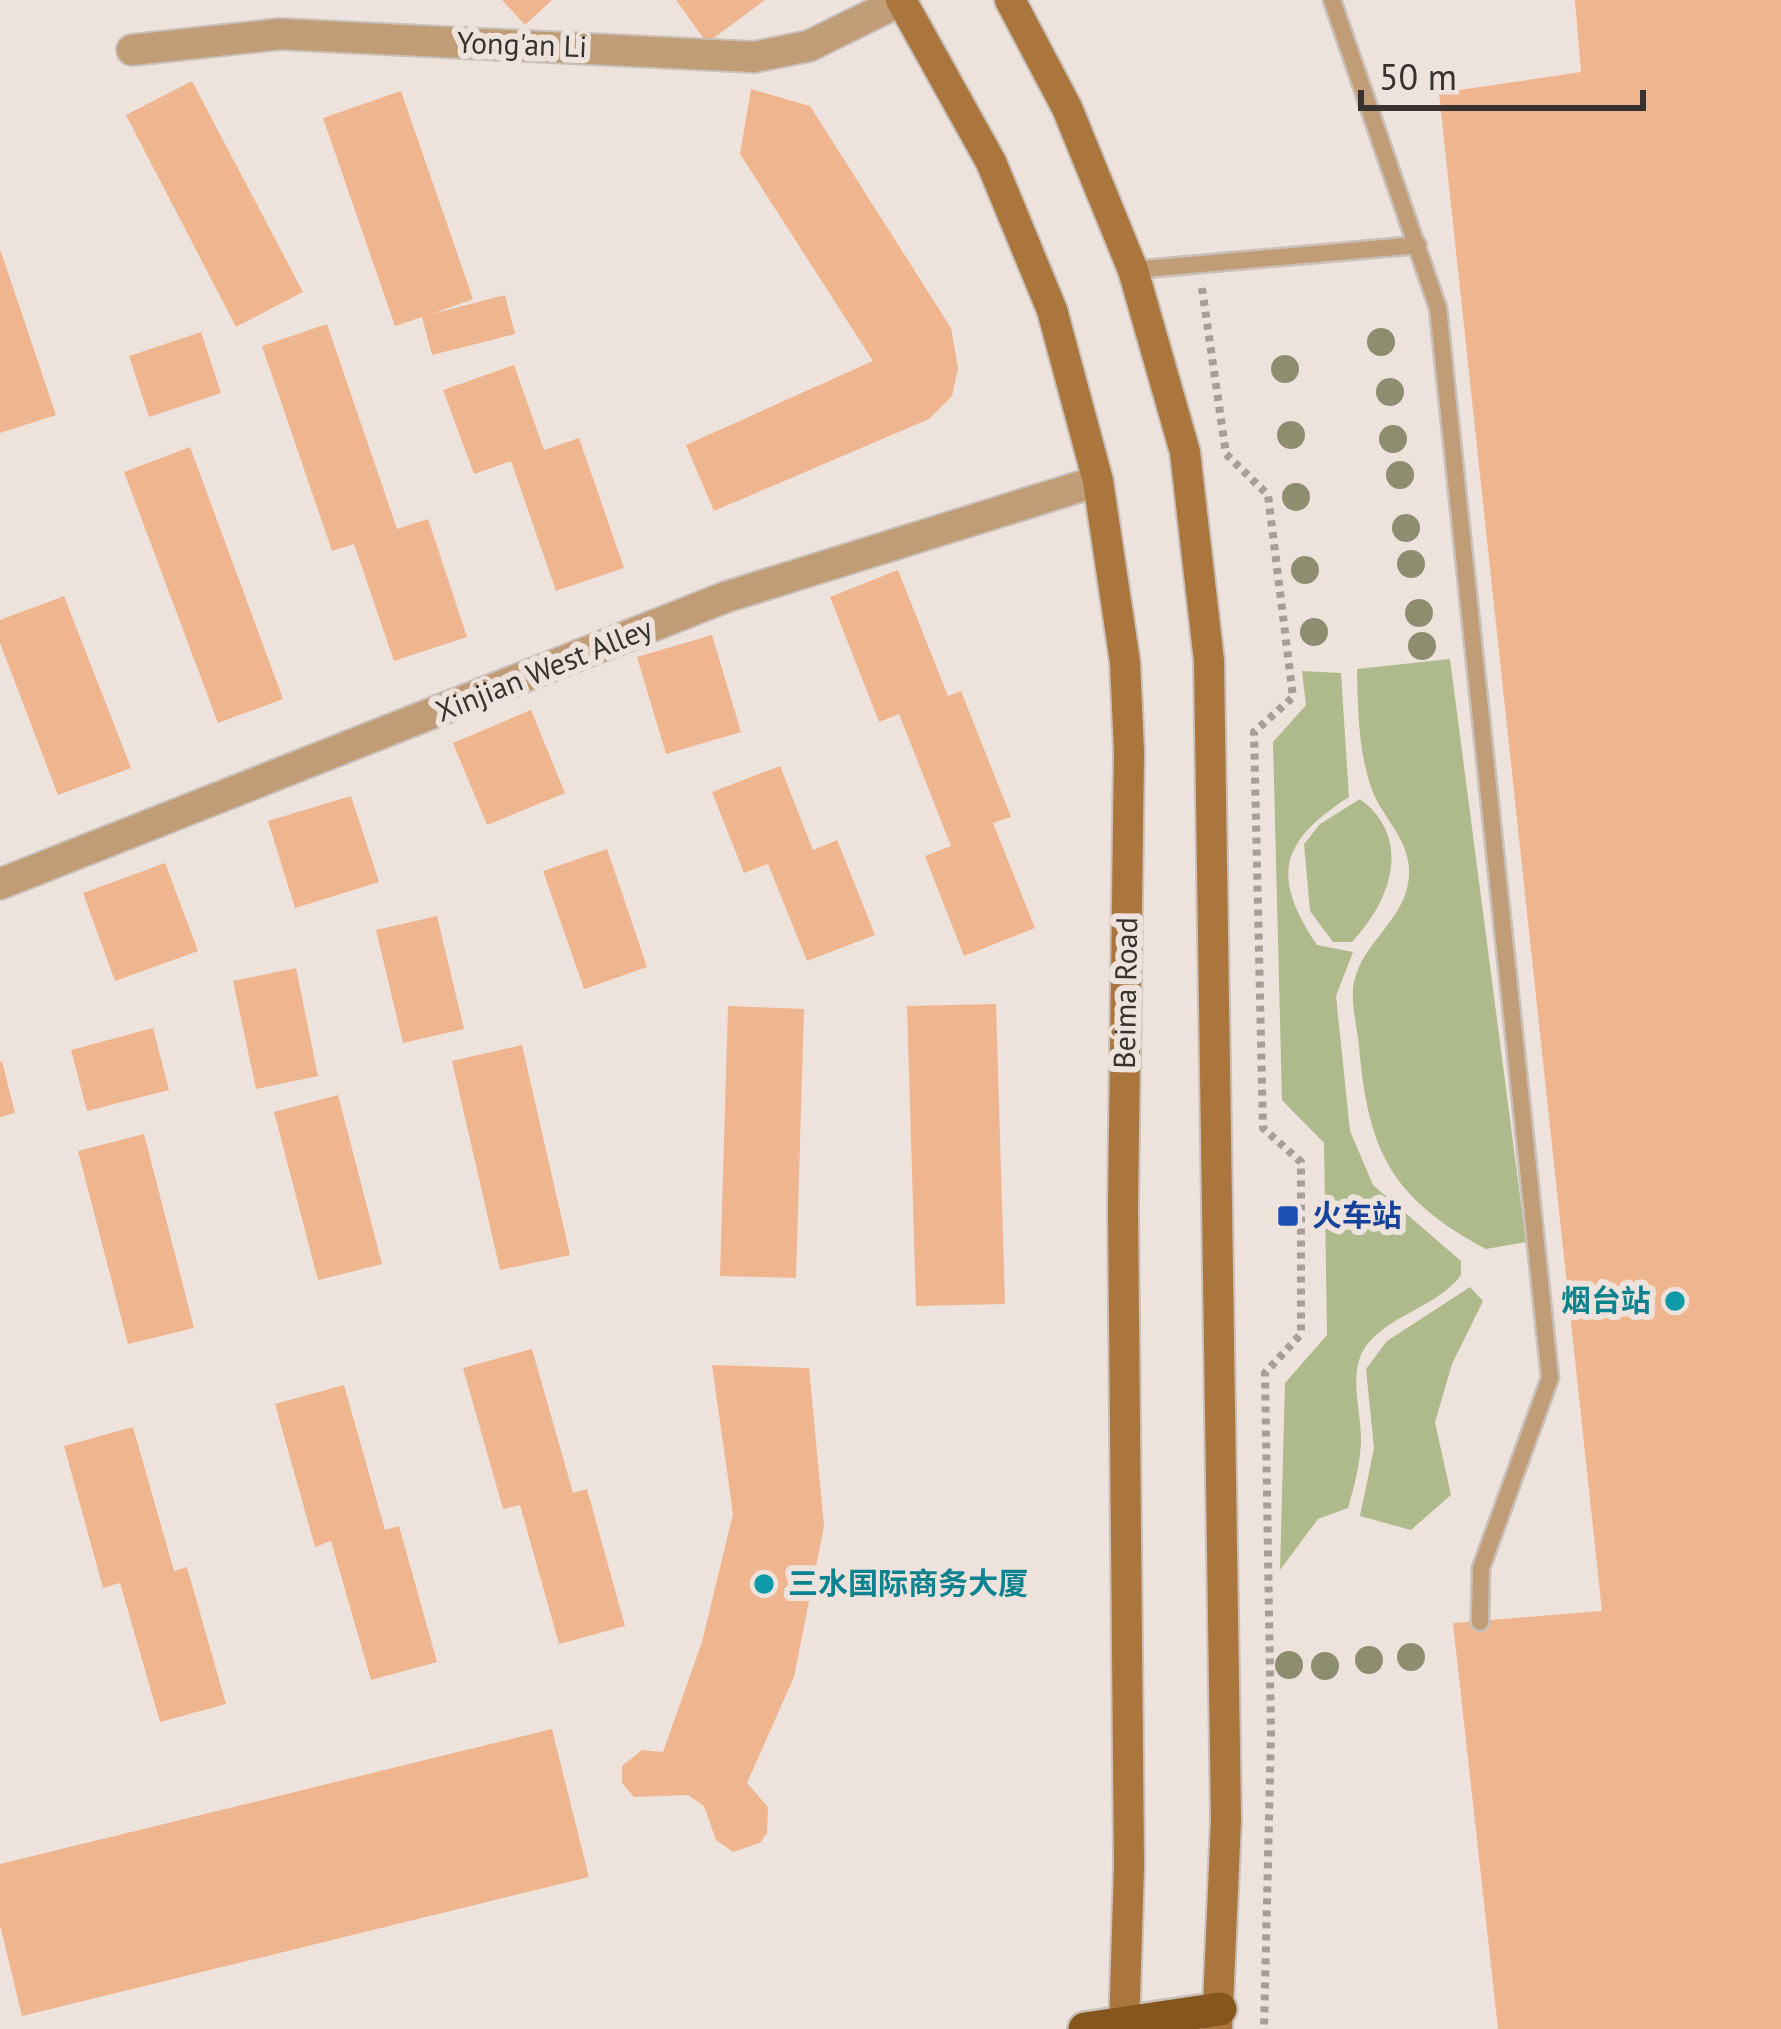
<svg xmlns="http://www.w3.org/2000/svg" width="1781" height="2029" viewBox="0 0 1781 2029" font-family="'PT Sans','Noto Sans SC',sans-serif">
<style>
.green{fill:#aeba8c}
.building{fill:#efb58e}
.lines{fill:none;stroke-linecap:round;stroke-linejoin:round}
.service-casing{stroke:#c9c0b9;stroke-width:21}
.minor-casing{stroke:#c9c0b9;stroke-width:34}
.secondary-casing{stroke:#c9c0b9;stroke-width:34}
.trunk-casing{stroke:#c9c0b9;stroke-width:38}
.path{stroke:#a79e98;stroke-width:8;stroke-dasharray:6 6;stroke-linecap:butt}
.service{stroke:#c09c77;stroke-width:16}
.minor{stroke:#c09c77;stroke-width:30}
.secondary{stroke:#ab763d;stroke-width:30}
.trunk{stroke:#86561f;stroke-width:33}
.tree{fill:#8d8d70}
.transit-dot{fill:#1a4fb4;stroke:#eee3dc;stroke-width:4.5}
.culture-dot{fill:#0f9aa8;stroke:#eee3dc;stroke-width:4.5}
.labels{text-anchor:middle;stroke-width:12;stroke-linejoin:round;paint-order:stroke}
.street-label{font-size:30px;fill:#37322f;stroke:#eee3dc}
.transit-label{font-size:30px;font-weight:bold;fill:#164399;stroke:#eee3dc;text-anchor:start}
.culture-label{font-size:30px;font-weight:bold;fill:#0d838f;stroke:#eee3dc;text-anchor:end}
</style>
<rect width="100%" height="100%" fill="#eee3dc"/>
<path class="green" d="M1450,659L1526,1242L1486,1249C1391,1198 1368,1151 1359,1046C1357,1026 1350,1001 1354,982C1363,939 1411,917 1409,869C1408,837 1380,815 1371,787C1358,749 1358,708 1357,669Z
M1302,671L1341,673L1349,797C1281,841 1270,875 1317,945L1353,952L1336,996L1350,1131L1373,1185L1461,1261V1275C1439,1305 1396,1313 1370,1341C1345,1368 1362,1410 1361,1442C1360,1465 1354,1487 1348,1508L1318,1519L1280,1570L1285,1383L1327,1335L1324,1143L1282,1100L1273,742L1306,705Z
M1360,799C1414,839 1390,902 1352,942H1333L1310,911L1304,844L1320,824Z
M1470,1287L1483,1301L1452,1364L1435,1422L1451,1495L1411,1530L1360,1516L1374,1448L1366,1369L1387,1341Z"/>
<path class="building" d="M502,0H552L525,25Z
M676,0H765L707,43Z
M1575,0H1781V2029H1498L1453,1623L1602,1611L1439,93L1581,72Z
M192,81L303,292L236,327L126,115Z
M751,89L810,106L951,328L958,368L952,396L929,419L714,511L686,445L873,361L740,154Z
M401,91L473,299L432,314L505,295L515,334L432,355L422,317L395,326L323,118Z
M0,249L56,415L0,433Z
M327,324L397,529L428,519L467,637L394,661L354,544L332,551L262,346Z
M201,332L221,393L149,417L129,356Z
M514,365L544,450L579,438L624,568L556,591L511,461L474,474L443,390Z
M190,447L283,699L218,723L124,472Z
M898,570L948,696L961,691L1011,817L993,823L1035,928L964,956L925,856L951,846L899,714L879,722L830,597Z
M64,596L131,768L58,795L0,643V620Z
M712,635L741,732L666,754L637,657Z
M531,710L565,793L487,825L453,743Z
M780,766L813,850L837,840L875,935L807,961L768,864L744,873L712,792Z
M351,796L379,882L295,908L268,821Z
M607,849L647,967L584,989L543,871Z
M165,863L198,951L115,981L83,893Z
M437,916L464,1029L403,1043L376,930Z
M296,968L318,1076L256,1089L233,981Z
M996,1004L1005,1304L916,1306L907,1006Z
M728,1006L804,1009L796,1278L720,1276Z
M153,1028L169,1090L87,1111L71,1050Z
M522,1045L570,1255L500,1270L452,1061Z
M2,1061L15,1113L0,1117V1062Z
M338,1095L382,1264L318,1280L274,1112Z
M144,1134L194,1328L128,1344L78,1151Z
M532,1349L573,1493L587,1489L625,1626L559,1644L520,1505L503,1509L463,1368Z
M712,1365L809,1368L824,1526L794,1677L747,1783L768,1807L767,1833L760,1843L733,1852L716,1840L704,1806L688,1795L634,1797L622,1783V1766L642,1750L663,1752L702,1642L733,1514Z
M344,1385L385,1530L399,1526L437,1662L371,1680L331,1541L315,1547L275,1404Z
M133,1427L174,1571L187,1567L226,1704L160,1722L120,1583L103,1588L64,1446Z
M552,1729L589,1877L22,2016L0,1925V1864Z"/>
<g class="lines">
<defs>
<path id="service" d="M1332,0L1438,308L1550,1378L1481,1568L1480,1622
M1133,270L1418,245"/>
<path id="minor" d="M132,50L280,34L754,57L809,46L902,0
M0,884L726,597L1098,481"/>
<path id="secondary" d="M901,0L991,162L1052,310L1098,481L1125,662L1129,752L1123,1206L1129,1866L1124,2029
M1010,0L1067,108L1133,270L1185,452L1209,661L1226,1820L1217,2029"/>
<path id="trunk" d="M1085,2029L1220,2009"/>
</defs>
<use href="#service" class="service-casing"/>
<use href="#minor" class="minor-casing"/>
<use href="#secondary" class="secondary-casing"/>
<use href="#trunk" class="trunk-casing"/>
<path class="path" d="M1202,288L1226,454L1268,495L1293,697L1254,732L1263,1128L1301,1162V1334L1265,1373L1271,1733L1264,2029"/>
<use href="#service" class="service"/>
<use href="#minor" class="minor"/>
<use href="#secondary" class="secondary"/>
<use href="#trunk" class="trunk"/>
</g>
<g class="tree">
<circle cx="1381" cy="342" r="14"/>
<circle cx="1285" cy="369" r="14"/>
<circle cx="1390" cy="392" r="14"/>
<circle cx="1291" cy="435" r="14"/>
<circle cx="1393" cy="439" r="14"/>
<circle cx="1400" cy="475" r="14"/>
<circle cx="1296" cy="497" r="14"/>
<circle cx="1406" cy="528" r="14"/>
<circle cx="1411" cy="564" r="14"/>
<circle cx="1305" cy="570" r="14"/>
<circle cx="1419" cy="613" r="14"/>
<circle cx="1314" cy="632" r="14"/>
<circle cx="1422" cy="646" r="14"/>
<circle cx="1411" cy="1657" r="14"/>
<circle cx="1369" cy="1660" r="14"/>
<circle cx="1289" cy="1665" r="14"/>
<circle cx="1325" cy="1666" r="14"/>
</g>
<rect class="transit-dot" x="1276" y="1204" width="24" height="24" rx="6"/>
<g class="culture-dot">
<circle cx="1675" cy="1301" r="12"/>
<circle cx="764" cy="1584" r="12"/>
</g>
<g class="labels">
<g class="street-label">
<text transform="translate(522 45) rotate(2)" y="10">Yong'an Li</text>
<text transform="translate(544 670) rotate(-22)" y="10">Xinjian West Alley</text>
<text transform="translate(1126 993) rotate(-89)" y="10">Beima Road</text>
</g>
<g class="transit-label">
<text x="1312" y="1226">火车站</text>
</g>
<g class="culture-label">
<text x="1651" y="1311">烟台站</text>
<text x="788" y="1594" text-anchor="start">三水国际商务大厦</text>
</g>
</g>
<path d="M1361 90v18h282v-18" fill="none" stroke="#37322f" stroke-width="6"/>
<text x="1379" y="90" font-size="36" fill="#37322f" stroke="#eee3dc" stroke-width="9" paint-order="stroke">50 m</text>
</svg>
